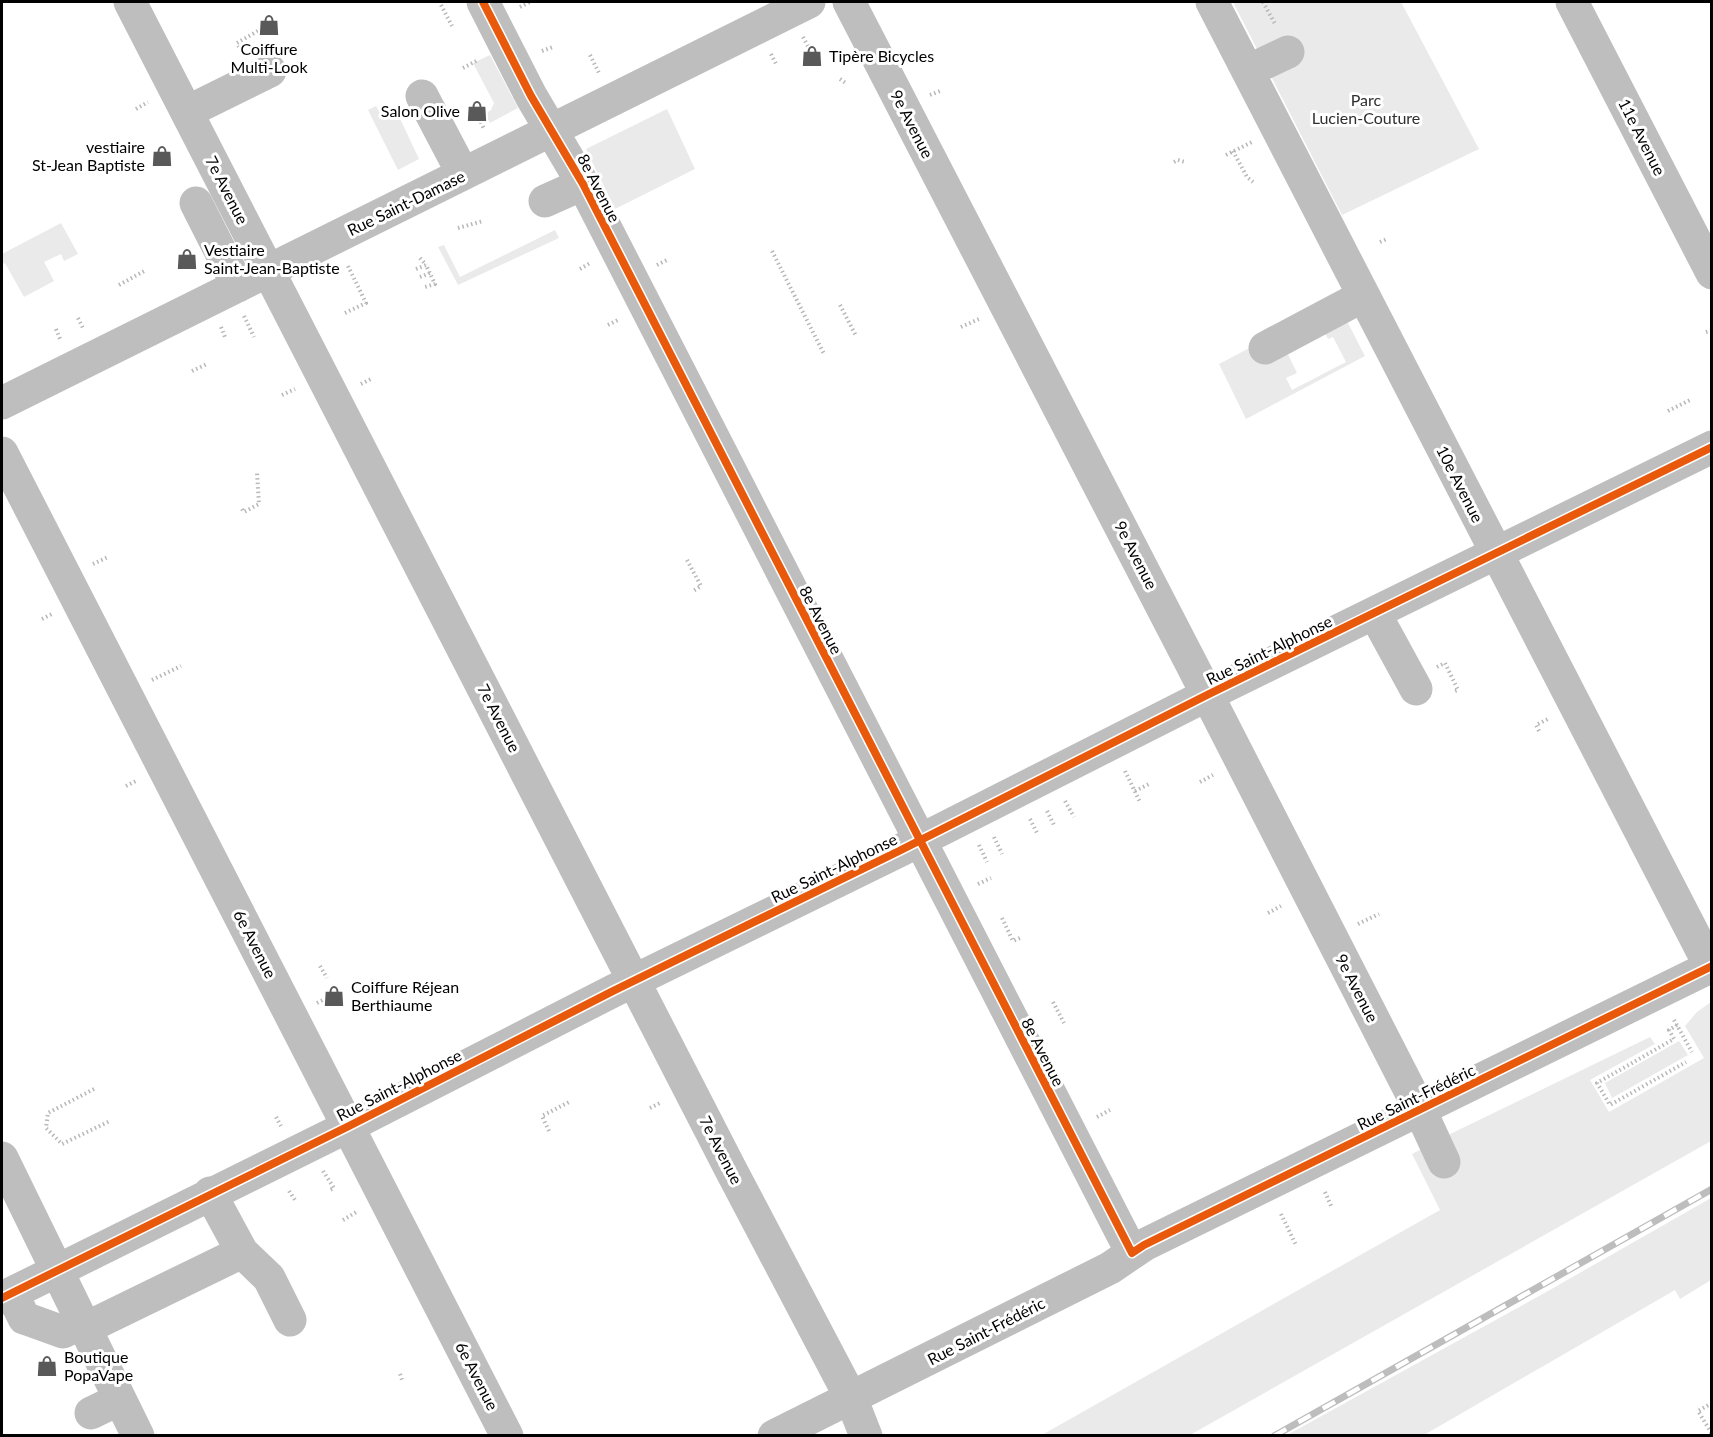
<svg xmlns="http://www.w3.org/2000/svg" width="1713" height="1437" viewBox="0 0 1713 1437" font-family="Lato,sans-serif">
<style>
.green{fill:#eaeaea;fill-rule:evenodd}
.lines{fill:none;stroke-linecap:round;stroke-linejoin:round}
.path{stroke:#b8b8b8;stroke-width:4;stroke-dasharray:1.5 3;stroke-linecap:butt}
.minor{stroke:#bebebe;stroke-width:33}
.rail-casing{stroke:#bdbdbd;stroke-width:7}
.rail{stroke:#fff;stroke-width:4.5;stroke-dasharray:14;stroke-linecap:butt}
.cycleway-casing{stroke:#fff;stroke-width:11}
.cycleway{stroke:#e8590c;stroke-width:8}
.labels{text-anchor:middle;stroke-width:6;stroke-linejoin:round;paint-order:stroke}
.poi-label{font-size:16px;fill:#000;stroke:#fff;text-anchor:start}
.park-label{font-size:16px;fill:#2f2f2f;stroke:#fff}
.street-label{font-size:16px;fill:#000;stroke:#fff}
</style>
<rect width="100%" height="100%" fill="#fff"/>
<path class="green" d="M1233,2H1401L1479,149L1342,215Z
M490,55L518,108L490,123L485,114L491,110L494,103L473,63Z
M376,106L381,115L395,108L419,159L398,170L368,110Z
M667,109L695,169L615,209L586,149Z
M61,223L78,254L64,261L61,254L44,262L54,281L24,297L5,263L2,264V254Z
M555,230L559,238L458,285L438,247L444,245L460,277Z
M1337,302L1365,356L1246,419L1219,364ZM1320,324L1328,339L1333,337L1346,362L1292,390L1286,378L1297,373L1285,348Z
M1711,1002V1141L1190,1435L1040,1436L1440,1210L1412,1154L1444,1137L1650,1037L1655,1044L1590,1080L1609,1112L1704,1058L1685,1026L1697,1012Z
M1679,1041L1688,1055L1612,1098L1605,1083Z
M1711,1198V1280L1680,1299L1675,1290L1424,1435H1287L1548,1291Z"/>
<g class="lines">
<path class="path" d="M1263,2L1275,24
M441,5L452,26
M520,7L530,2
M803,37L810,50
M241,51L237,43L261,29L264,35
M542,51L553,47
M771,54L777,66
M590,55L599,73
M463,68L478,60
M840,79L847,84
M930,95L940,91
M136,109L148,102
M479,118L484,129
M1233,151L1247,177L1253,182
M1226,155L1252,142
M1174,162L1178,160L1185,162
M458,228L483,221
M1380,242L1387,239
M772,251L824,354
M420,258L426,265
M657,265L667,260
M416,269L426,265L435,284L425,287
M580,269L590,263
M420,277L430,273
M119,285L146,270
M840,305L856,336
M345,313L366,303L348,266
M244,316L254,337
M78,318L83,328
M608,325L618,320
M221,327L225,337
M961,327L979,319
M56,329L60,339
M1706,332L1712,330
M192,371L207,364
M361,384L371,379
M282,395L295,389
M1668,411L1692,399
M242,509L244,512L259,504L257,473
M687,560L701,586L693,591
M93,564L108,557
M42,619L52,614
M1437,667L1445,663L1458,690L1455,691
M152,680L181,666
M1539,731L1536,725L1548,719
M1125,771L1140,802
M1200,782L1213,775
M126,786L136,781
M1135,791L1149,784
M1065,801L1074,817
M1047,811L1055,827
M1030,819L1038,835
M994,837L1002,854
M979,845L987,862
M978,884L991,878
M1268,913L1281,906
M1002,918L1013,941L1020,938
M1358,924L1379,914
M320,966L327,978
M1053,1002L1064,1023
M317,1003L327,998
M1674,1020L1692,1052
M1677,1025L1669,1030L1674,1039L1597,1083L1610,1105L1686,1062
M94,1089L48,1113L46,1128L62,1144L110,1121
M650,1108L662,1102
M276,1117L281,1126
M1097,1117L1110,1110
M549,1131L542,1116L569,1102
M323,1171L334,1188L328,1191
M289,1191L295,1200
M1325,1192L1332,1208
M1281,1214L1296,1245
M343,1220L358,1211
M400,1374L402,1380
M65,1381L76,1376
M1712,1403L1698,1411L1712,1434"/>
<path class="minor" d="M130,2L731,1170L851,1398L866,1436
M483,2L531,96L583,184L1132,1253
M849,2L1191,663L1420,1110L1444,1162
M1212,2L1710,966
M1572,2L1712,273
M1248,71L1288,52
M422,96L463,174
M187,112L270,71
M545,201L583,184
M196,203L238,286
M1265,348L1363,296
M2,403L809,2
M2,453L507,1436
M1375,614L1416,689
M2,1158L138,1436
M242,1252L269,1278L290,1320
M12,1293L24,1318L27,1319L63,1332L83,1322
M2,1298L349,1126L613,991L901,850L1207,695L1712,447
M86,1328L242,1252L210,1193
M91,1413L120,1399
M774,1436L1110,1268L1144,1245L1712,966"/>
<defs>
<path id="rail" d="M1274,1436L1712,1189"/>
</defs>
<use href="#rail" class="rail-casing"/>
<use href="#rail" class="rail"/>
<defs>
<path id="cycleway" d="M483,2L531,96L583,184L1132,1253L1144,1245L1712,966
M2,1298L349,1126L613,991L901,850L1207,695L1712,447"/>
</defs>
<use href="#cycleway" class="cycleway-casing"/>
<use href="#cycleway" class="cycleway"/>
</g>
<defs>
<symbol id="shop-bare" viewBox="-9 -9 18 18"><path d="M-5-2.5h2.3a2.7 3.5 0 0 1 5.4 0H5L5.5 6h-11ZM-1.5-2.5h3a1.5 2.3 0 0 0-3 0Z" fill="#595959" stroke="#fff" stroke-width="2.5" paint-order="stroke"/></symbol>
</defs>
<g fill-rule="evenodd">
<use href="#shop-bare" x="254" y="10" width="30" height="30"/>
<use href="#shop-bare" x="797" y="41" width="30" height="30"/>
<use href="#shop-bare" x="462" y="96" width="30" height="30"/>
<use href="#shop-bare" x="147" y="141" width="30" height="30"/>
<use href="#shop-bare" x="172" y="244" width="30" height="30"/>
<use href="#shop-bare" x="319" y="981" width="30" height="30"/>
<use href="#shop-bare" x="32" y="1351" width="30" height="30"/>
</g>
<g class="labels">
<g class="poi-label">
<text x="269" y="55" text-anchor="middle">Coiffure<tspan x="269" dy="18">Multi-Look</tspan></text>
<text x="829" y="62">Tipère Bicycles</text>
<text x="460" y="117" text-anchor="end">Salon Olive</text>
<text x="145" y="153" text-anchor="end">vestiaire<tspan x="145" dy="18">St-Jean Baptiste</tspan></text>
<text x="204" y="256">Vestiaire<tspan x="204" dy="18">Saint-Jean-Baptiste</tspan></text>
<text x="351" y="993">Coiffure Réjean<tspan x="351" dy="18">Berthiaume</tspan></text>
<text x="64" y="1363">Boutique<tspan x="64" dy="18">PopaVape</tspan></text>
</g>
<g class="park-label">
<text x="1366" y="106">Parc<tspan x="1366" dy="18">Lucien-Couture</tspan></text>
</g>
<g class="street-label">
<text transform="translate(912 124) rotate(63)" y="6">9e Avenue</text>
<text transform="translate(1642 137) rotate(63)" y="6">11e Avenue</text>
<text transform="translate(599 188) rotate(63)" y="6">8e Avenue</text>
<text transform="translate(227 190) rotate(63)" y="6">7e Avenue</text>
<text transform="translate(406 203) rotate(-26)" y="6">Rue Saint-Damase</text>
<text transform="translate(1460 484) rotate(63)" y="6">10e Avenue</text>
<text transform="translate(1136 555) rotate(63)" y="6">9e Avenue</text>
<text transform="translate(821 620) rotate(63)" y="6">8e Avenue</text>
<text transform="translate(1269 650) rotate(-26)" y="6">Rue Saint-Alphonse</text>
<text transform="translate(499 718) rotate(63)" y="6">7e Avenue</text>
<text transform="translate(834 868) rotate(-26)" y="6">Rue Saint-Alphonse</text>
<text transform="translate(255 944) rotate(63)" y="6">6e Avenue</text>
<text transform="translate(1357 988) rotate(63)" y="6">9e Avenue</text>
<text transform="translate(1043 1052) rotate(63)" y="6">8e Avenue</text>
<text transform="translate(399 1085) rotate(-27)" y="6">Rue Saint-Alphonse</text>
<text transform="translate(1416 1097) rotate(-26)" y="6">Rue Saint-Frédéric</text>
<text transform="translate(721 1150) rotate(63)" y="6">7e Avenue</text>
<text transform="translate(986 1331) rotate(-27)" y="6">Rue Saint-Frédéric</text>
<text transform="translate(477 1376) rotate(63)" y="6">6e Avenue</text>
</g>
</g>
<rect width="1713" height="1437" fill="none" stroke="#000000" stroke-width="6"/>
</svg>
